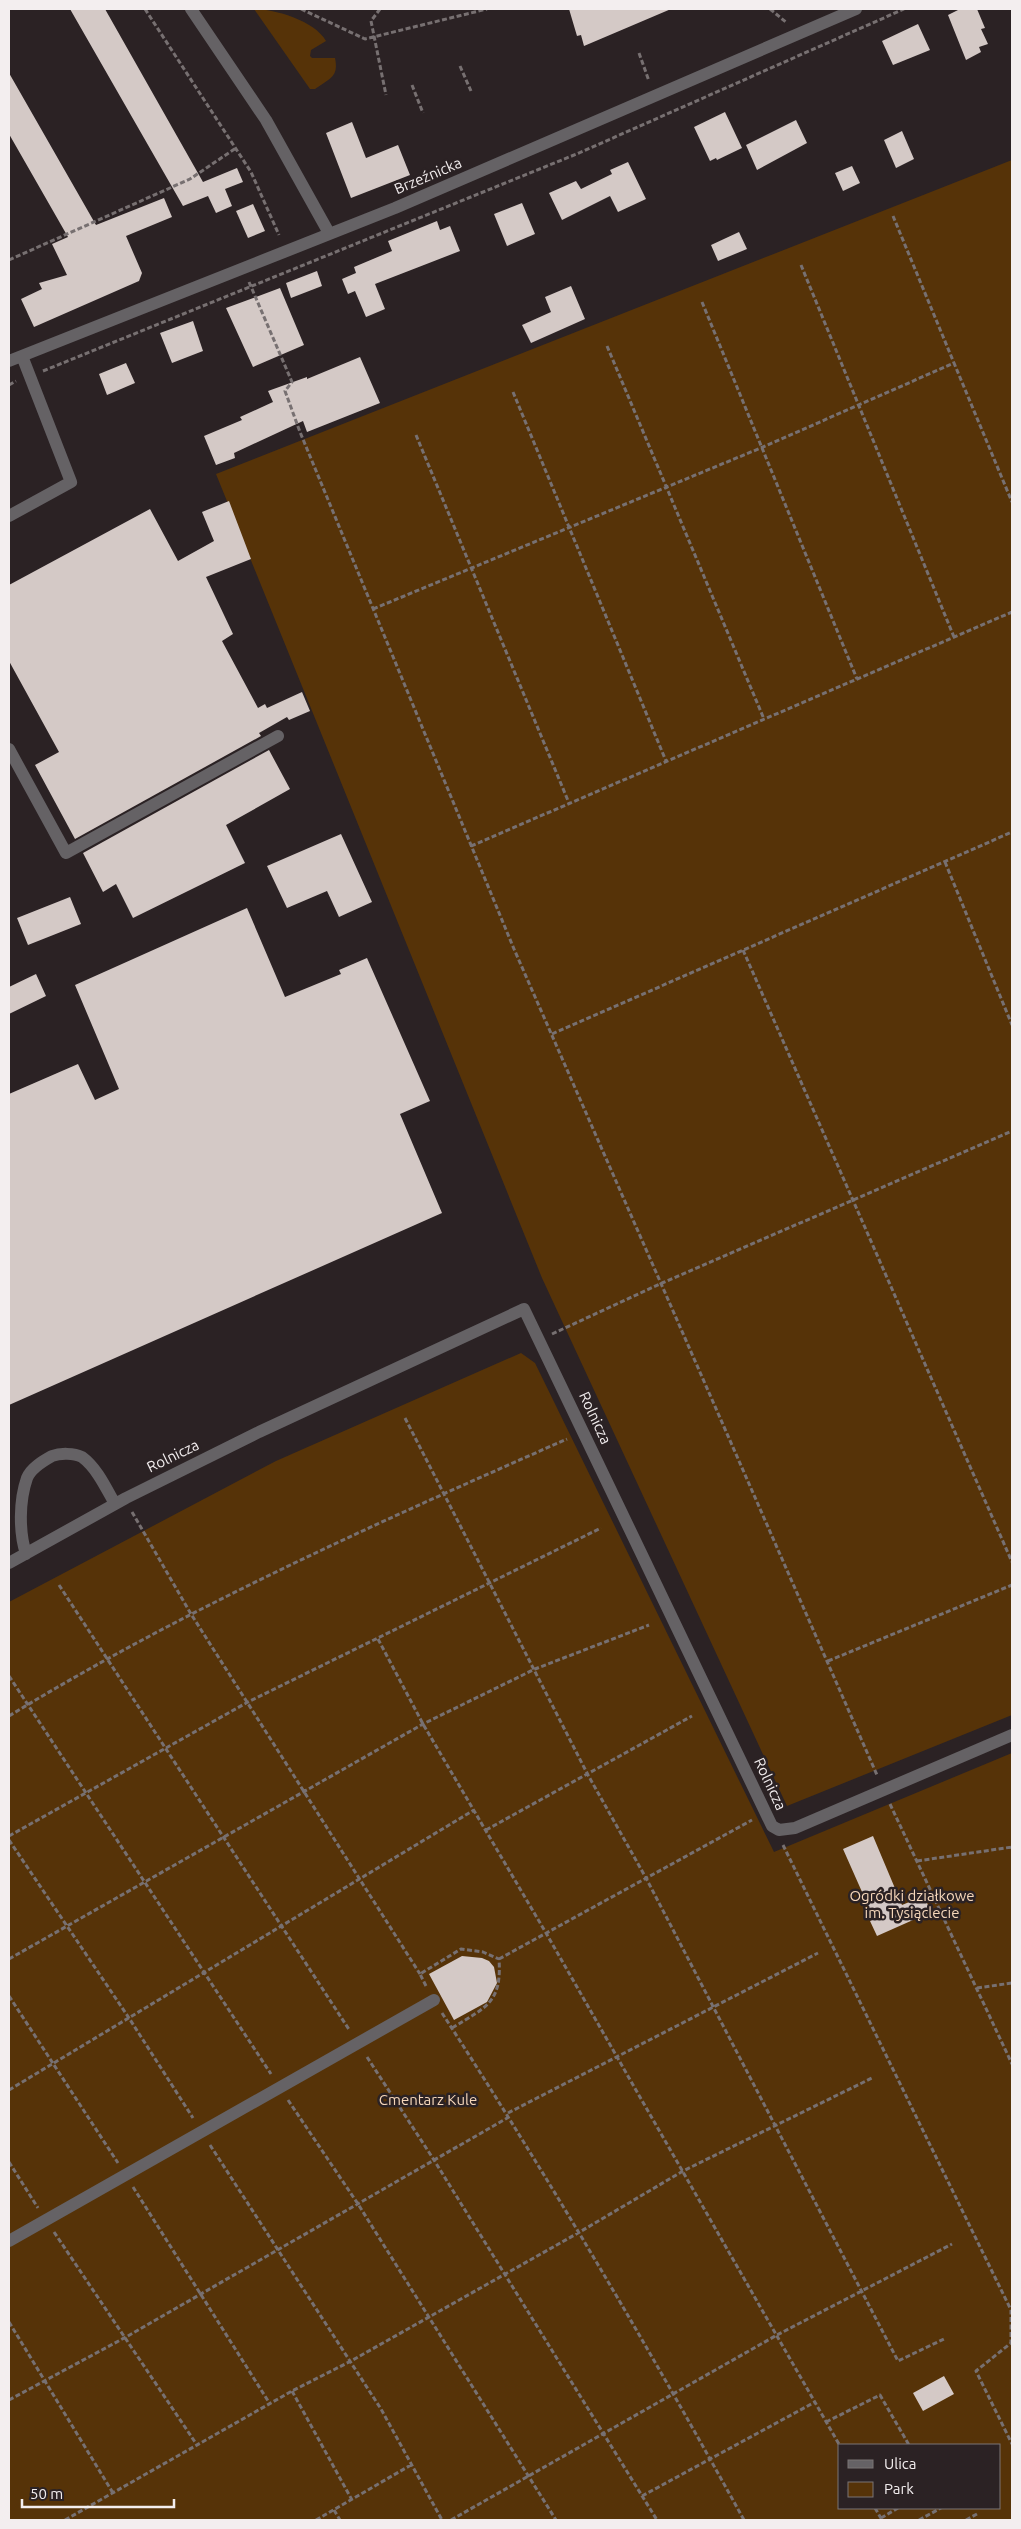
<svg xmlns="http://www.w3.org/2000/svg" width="1021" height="2529" viewBox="0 0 1021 2529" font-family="Ubuntu,sans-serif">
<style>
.green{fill:#563308;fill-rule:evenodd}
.building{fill:#d4c9c6}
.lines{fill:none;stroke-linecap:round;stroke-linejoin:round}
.path{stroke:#777071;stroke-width:3;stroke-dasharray:5 2.5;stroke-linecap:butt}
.minor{stroke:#656265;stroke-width:12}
.labels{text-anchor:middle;stroke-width:5;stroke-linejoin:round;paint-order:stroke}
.street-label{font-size:15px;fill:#f3eeef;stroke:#2b2224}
.park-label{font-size:15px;fill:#f6d7ba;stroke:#2b2224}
</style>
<rect width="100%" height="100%" fill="#2b2224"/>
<path class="green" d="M254,9C275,9 315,21 326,41L311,50L310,56L312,58H335C339,77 330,78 315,89H310Z
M1012,160V1715L787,1806L542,1278L216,474Z
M521,1353L535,1363L774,1852L1012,1753V2520H9V1602L276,1461ZM840,2445H1000V2508H840Z"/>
<path class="building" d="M70,9H105L203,182L237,168L243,182L225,189L232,206L216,213L208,196L183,206Z
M569,9H671L584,46L581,35L577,36Z
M960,9H977L985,28L981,29L988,44L979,47L981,52L966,60L948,15Z
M918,24L930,50L893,65L882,41Z
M9,73L96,225L164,198L172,217L126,236L142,273L139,281L34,327L21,299L42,289L39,283L67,275L52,244L68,237L9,134Z
M725,112L742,148L717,160L716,158L710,161L694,127Z
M796,120L807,143L757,170L746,145Z
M352,122L366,158L398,145L410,175L351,198L326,133Z
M902,131L914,159L896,168L884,140Z
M628,162L646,199L618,212L610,196L562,220L549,193L576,181L581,189L612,174L610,170Z
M852,166L860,183L843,191L835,173Z
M522,203L535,234L507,246L494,214Z
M253,204L265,231L248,238L236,211Z
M437,221L440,230L450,226L460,251L375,284L385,309L366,317L355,291L348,294L342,279L356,273L354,267L392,251L388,241Z
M739,232L747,249L718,261L711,245Z
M317,271L322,286L291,298L286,283Z
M571,286L585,319L531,343L522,325L551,312L545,297Z
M280,288L304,345L253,367L226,308Z
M193,321L203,351L172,363L160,333Z
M360,357L380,403L307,432L303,421L234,453L235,458L216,465L204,436L242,420L240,417L273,402L268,391L307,377V379Z
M126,363L135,383L107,395L99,374Z
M229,501L251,559L206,577L233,634L222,641L258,708L265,704L267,708L302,692L310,711L289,720L287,717L259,733L261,736L75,839L35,765L59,752L9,661V585L150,509L178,561L214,541L202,512Z
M269,750L290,789L226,825L245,863L133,918L116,884L103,892L83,853Z
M341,834L372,902L339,917L327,891L287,908L267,866Z
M70,897L81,924L28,945L17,918Z
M247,908L285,997L341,974L339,970L367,958L430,1101L400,1114L442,1213L9,1405V1094L78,1064L95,1100L119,1089L75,985Z
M36,974L46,996L9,1014V987Z
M873,1836L902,1905L924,1896L931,1912L877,1936L870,1921L874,1919L843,1849Z
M462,1956L482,1958L489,1961L494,1967L497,1983L487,2002L454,2020L429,1974Z
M944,2376L954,2394L923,2411L913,2393Z"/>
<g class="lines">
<path class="path" d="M145,9L251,172L279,235
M301,9L365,39L487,9
M380,9L371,21L386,95
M770,9L787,23
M639,53L649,81
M460,66L471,91
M412,85L423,113
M893,216L954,363
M9,260L190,179L236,148
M801,265L954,637
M249,282L292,382L285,391L300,432L514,949L877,1775
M702,302L857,679
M607,346L764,719
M43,371L579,153L904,9
M9,385L16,381
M513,392L666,761
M416,435L569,803
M373,609L763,447L954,363L1012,502
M471,846L1012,612
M945,862L1012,1025
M743,950L1012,1562
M552,1034L1012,832
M552,1334L662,1283L1012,1131
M405,1418L588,1775L646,1878L898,2361L946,2338
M132,1512L191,1614L420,1974
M59,1585L350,2031
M378,1639L423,1724L546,1933L840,2446
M828,1661L1012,1585
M9,1676L271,2074
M9,1716C186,1608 377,1523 567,1439
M890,1804L1012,2064
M486,1830L692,1716
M9,1836L248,1702L601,1528
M9,1840L129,2018L193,2118
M783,1845L1011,2310V2343L976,2371L1012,2444
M917,1861L1012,1847
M9,1959L423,1724L535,1669L649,1625
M499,1959L752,1820
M426,1986L420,1974L461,1949L483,1952L499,1959
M977,1988L1012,1983
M9,1996L118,2163
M442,2013C549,2178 649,2348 744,2520
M452,2028C486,2007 502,2003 499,1959
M367,2057L434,2160L657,2520
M9,2090L474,1810
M288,2100L358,2204L556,2520
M508,2113L818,1953
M210,2145L381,2409L442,2520
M9,2162L38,2208
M133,2187L270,2404
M54,2232L197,2445
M9,2322L113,2493
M292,2391L352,2500
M9,2400L126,2337L509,2117
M826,2422L880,2395L909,2445
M642,2496L815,2402
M875,2508L882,2520
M334,2510L340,2520
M881,2518L898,2508
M65,2520L292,2391L351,2361L578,2233L683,2171L872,2078
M316,2520L411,2465
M451,2520L777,2335L952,2244
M919,2520L941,2508
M966,2520L977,2514"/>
<path class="minor" d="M191,9L266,120L329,233
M9,361L395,208L856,9
M9,516L71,482L22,356
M9,749L66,853L278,736
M26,1554C19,1532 19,1501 27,1478C31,1468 43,1461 52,1456C60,1453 74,1453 82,1457C97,1468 106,1488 115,1504
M9,1563L126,1498L259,1432L524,1309L772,1826L779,1830L795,1828L1012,1735
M9,2241L434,2000"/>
</g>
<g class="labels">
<g class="street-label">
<text transform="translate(428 176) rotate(-23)" y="5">Brzeźnicka</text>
<text transform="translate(595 1418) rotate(65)" y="5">Rolnicza</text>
<text transform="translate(173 1456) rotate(-26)" y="5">Rolnicza</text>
<text transform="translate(770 1784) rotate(65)" y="5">Rolnicza</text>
</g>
<g class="park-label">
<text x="912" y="1901">Ogródki działkowe<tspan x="912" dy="17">im. Tysiąclecie</tspan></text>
<text x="428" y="2105">Cmentarz Kule</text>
</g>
</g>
<rect width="1021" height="2529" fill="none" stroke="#f3eeef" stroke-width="20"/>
<rect x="838" y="2444" width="162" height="65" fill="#2b2224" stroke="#7b7475"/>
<rect x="848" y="2460" width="25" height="8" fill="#656265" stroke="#7b7475"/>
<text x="884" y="2469" font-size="15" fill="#f3eeef">Ulica</text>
<rect x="848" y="2482" width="25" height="15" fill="#563308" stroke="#7b7475"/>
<text x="884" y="2494" font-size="15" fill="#f3eeef">Park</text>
<path d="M22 2499v8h152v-8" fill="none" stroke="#f3eeef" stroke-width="2.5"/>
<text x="30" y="2499" font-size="15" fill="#f3eeef" stroke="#2b2224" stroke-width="4" paint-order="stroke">50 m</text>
</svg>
